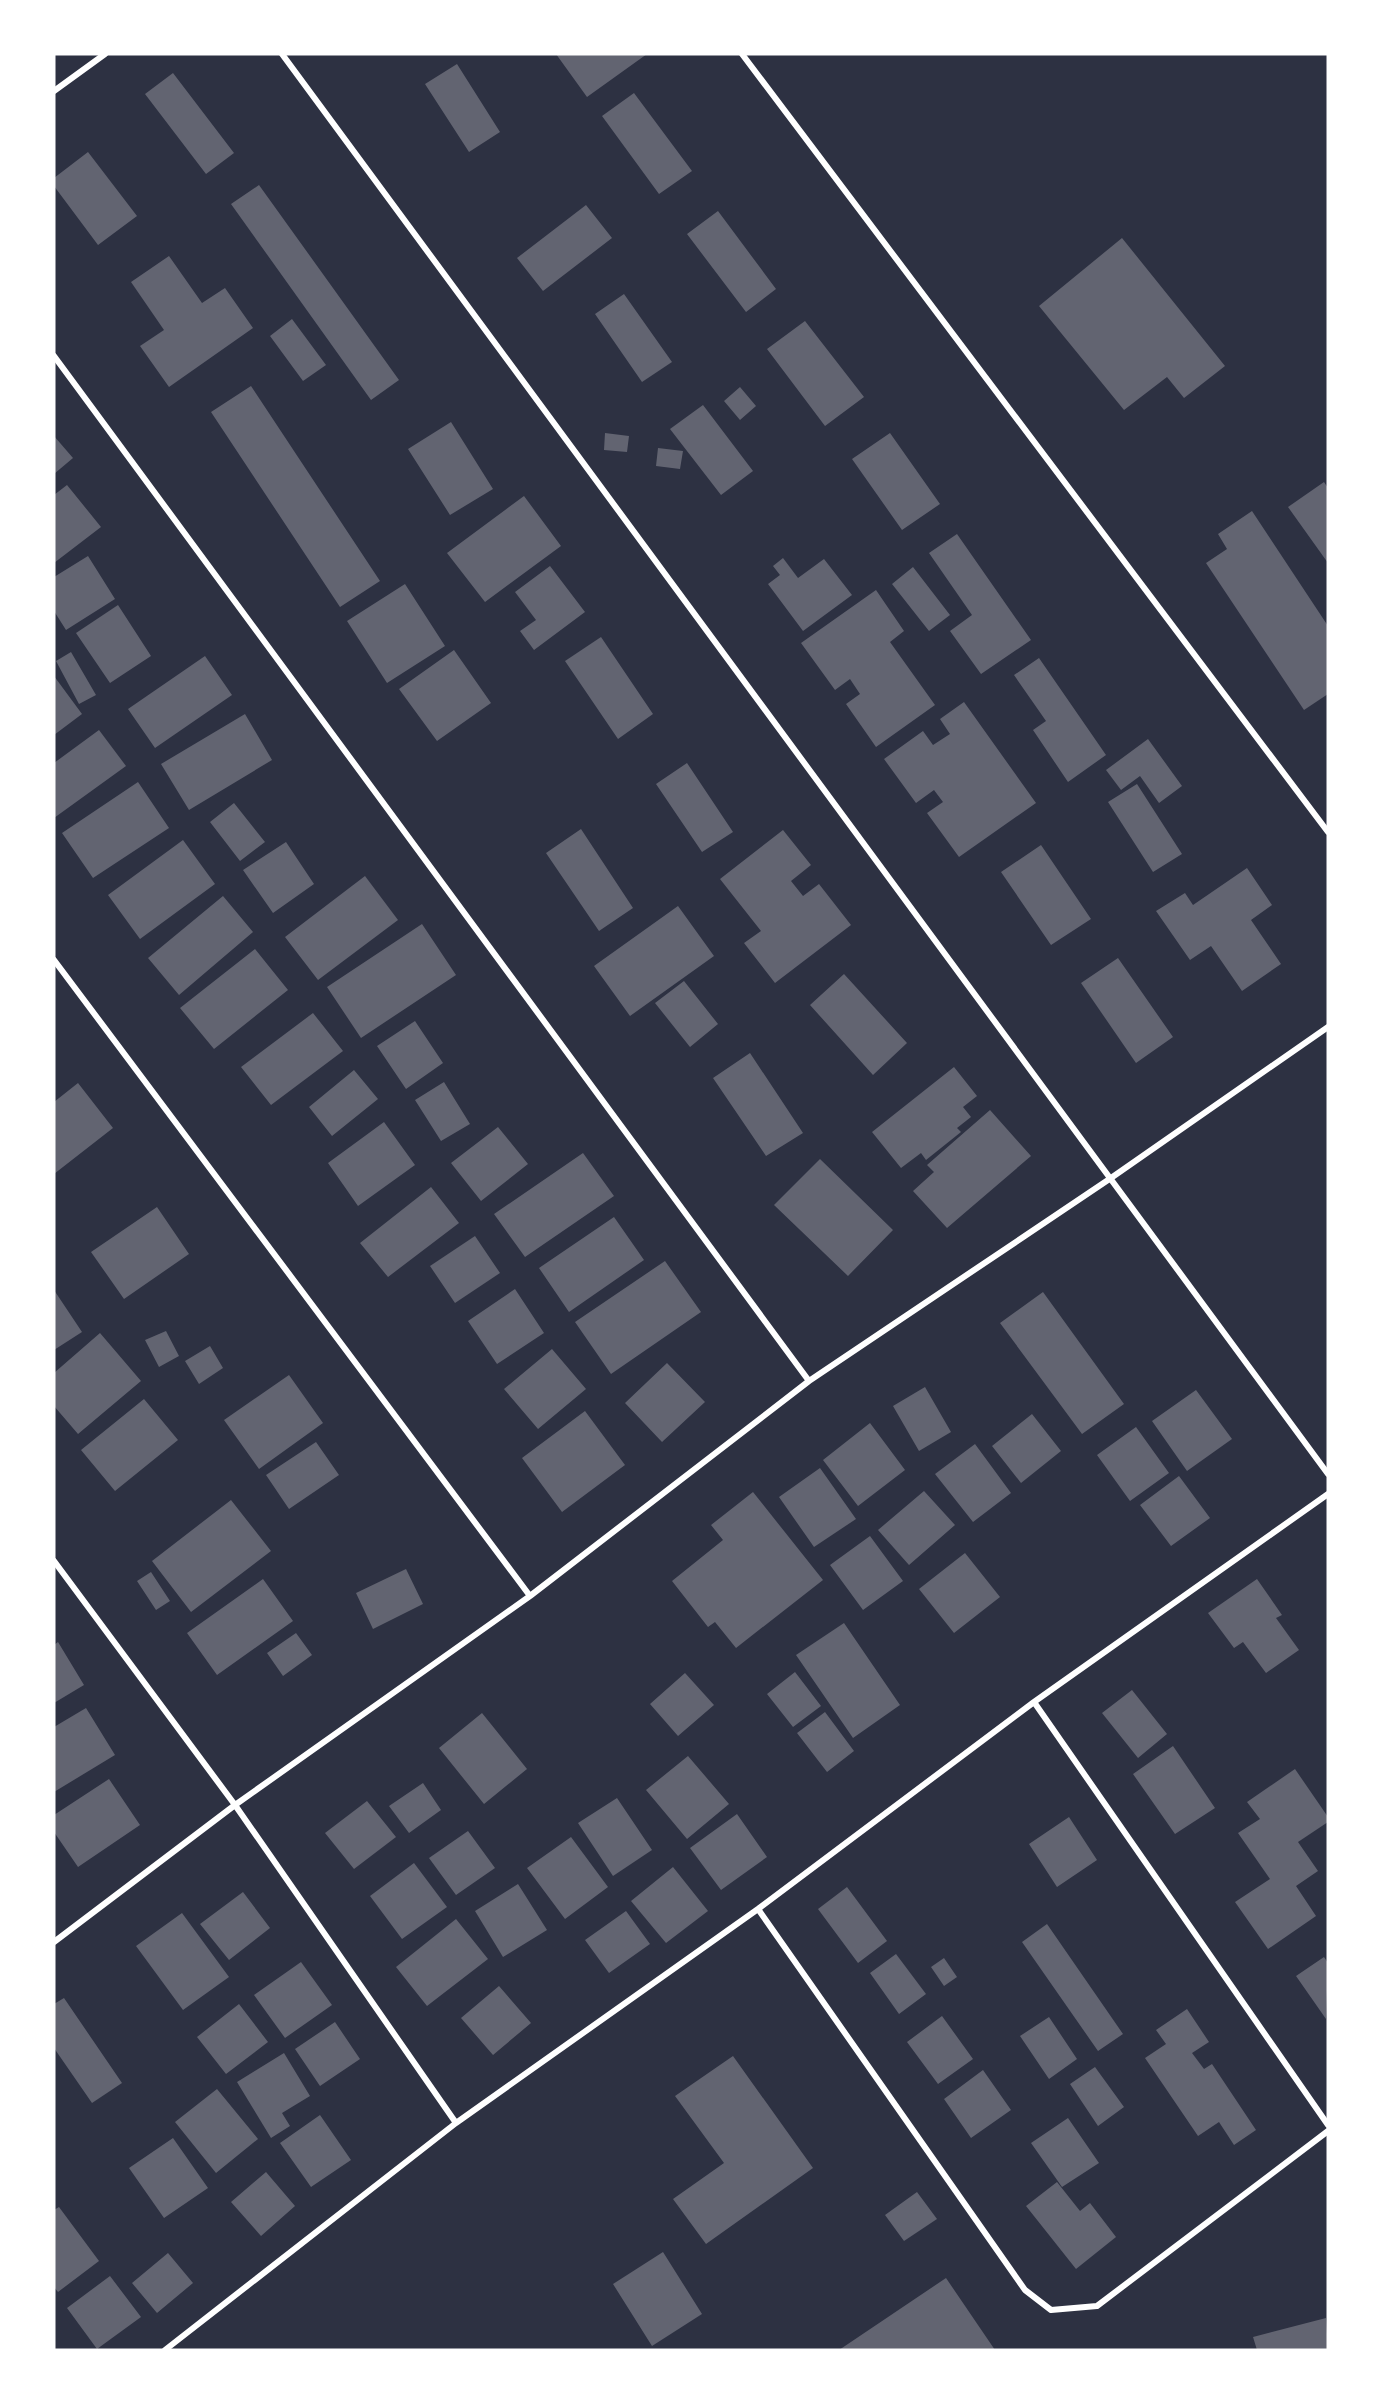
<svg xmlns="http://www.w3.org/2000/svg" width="1382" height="2404" viewBox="0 0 1382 2404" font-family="'Playfair Display',serif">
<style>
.building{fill:#626471}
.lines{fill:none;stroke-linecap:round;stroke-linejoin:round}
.minor{stroke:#fff;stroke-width:6}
</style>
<rect width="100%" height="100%" fill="#2d3142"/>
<path class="building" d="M556,54H647L587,97Z
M457,64L500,132L469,152L425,84Z
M173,73L234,153L206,174L145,94Z
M634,93L692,171L659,194L602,116Z
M88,152L137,216L98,245L54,186V178Z
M259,185L399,380L371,400L231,204Z
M586,205L612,238L543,291L517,258Z
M718,211L776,289L746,312L687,234Z
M1122,238L1225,366L1184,398L1167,377L1124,410L1039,306Z
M169,256L202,303L225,288L253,328L169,387L140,346L164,330L131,282Z
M624,294L672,362L642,382L595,314Z
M292,319L326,365L303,381L270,336Z
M805,321L864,397L825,426L767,349Z
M251,386L380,581L340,607L211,412Z
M740,387L756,406L740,420L724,401Z
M703,405L753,471L721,495L670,429Z
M451,422L493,489L450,515L408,449Z
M605,433L629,436L627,452L604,450Z
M890,433L940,504L902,530L852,459Z
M54,436L73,458L54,474Z
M658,448L683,451L680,469L656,466Z
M1324,482L1328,488V563L1288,507Z
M67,485L101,527L54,563V495Z
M524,496L561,546L485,602L447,553Z
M1252,511L1328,626V694L1304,710L1206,563L1227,549L1218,534Z
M957,534L1031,640L981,674L950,631L972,615L929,553Z
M88,556L115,599L66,630L54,611V577Z
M783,558L798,578L824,559L852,595L803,631L768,584L780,575L773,566Z
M550,566L585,612L534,650L520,631L536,620L515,592Z
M913,567L950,615L929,631L892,584Z
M405,584L445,646L387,683L347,621Z
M876,590L904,631L890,642L935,705L876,747L846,704L860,694L850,679L835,690L801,643Z
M118,605L151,656L110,683L76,633Z
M601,637L653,714L618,739L565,661Z
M454,650L491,703L437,741L399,689Z
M71,652L96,695L79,704L56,661Z
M205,656L232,695L155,748L128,709Z
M1039,658L1106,755L1068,782L1033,730L1046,721L1014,675Z
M54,676L82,714L54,735Z
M964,702L1036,803L959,857L927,813L943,802L934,790L916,803L884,759L923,731L933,745L950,734L940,719Z
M245,714L272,760L189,810L161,764Z
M99,730L126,766L54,818V763Z
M1148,739L1182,786L1159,803L1140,776L1121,790L1106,770Z
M687,763L733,832L702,852L656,784Z
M138,782L169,828L93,878L62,833Z
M1137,784L1182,854L1153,872L1108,802Z
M234,803L265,842L240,861L210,822Z
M581,829L633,908L599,931L546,853Z
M783,830L811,865L791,881L803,896L819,884L851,925L775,983L744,943L761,931L720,879Z
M183,840L215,884L140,939L108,895Z
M286,842L314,884L273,913L243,870Z
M1041,845L1091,919L1051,945L1001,872Z
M1247,868L1272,905L1251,920L1281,964L1242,991L1211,946L1190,960L1156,911L1185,893L1193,905Z
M365,876L398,920L318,980L285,937Z
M223,896L253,932L179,995L148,958Z
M678,906L714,956L630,1016L594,966Z
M422,924L456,975L361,1038L327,987Z
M255,949L288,990L214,1049L180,1008Z
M1118,958L1173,1037L1136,1063L1081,983Z
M844,974L907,1043L873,1075L810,1005Z
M684,981L718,1024L690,1047L655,1003Z
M313,1013L343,1051L271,1105L241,1067Z
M415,1021L443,1063L406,1089L377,1046Z
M750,1053L803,1133L766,1156L713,1078Z
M954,1067L977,1096L963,1107L971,1117L957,1128L961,1132L926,1160L921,1153L901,1168L872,1132Z
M354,1070L378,1099L332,1136L309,1107Z
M444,1082L470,1124L441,1141L415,1100Z
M78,1083L113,1128L54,1174V1102Z
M990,1110L1031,1156L947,1228L913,1191L934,1172L927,1165Z
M384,1122L415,1165L358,1206L328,1163Z
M498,1127L528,1164L481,1201L451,1163Z
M583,1153L614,1196L525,1257L494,1214Z
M820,1159L893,1230L848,1276L774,1205Z
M431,1187L459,1223L388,1277L360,1243Z
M157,1207L189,1254L124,1299L91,1252Z
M614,1217L644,1260L569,1312L539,1268Z
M475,1236L500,1273L455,1303L430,1266Z
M665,1261L701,1312L611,1374L575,1322Z
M515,1289L544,1333L497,1364L468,1321Z
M54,1290L82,1332L54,1350Z
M1043,1292L1124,1404L1082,1434L1000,1323Z
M166,1331L179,1356L159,1367L145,1340Z
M100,1333L141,1381L78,1434L54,1406V1373Z
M210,1346L223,1368L199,1384L185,1361Z
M552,1349L586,1389L538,1429L504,1389Z
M667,1363L705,1402L662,1442L625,1403Z
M289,1375L323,1423L259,1469L224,1420Z
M925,1387L951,1432L919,1451L893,1406Z
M1196,1390L1232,1439L1187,1471L1152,1421Z
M144,1399L178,1440L115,1491L81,1450Z
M585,1411L625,1465L562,1512L522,1458Z
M1032,1414L1061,1451L1021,1483L992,1446Z
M870,1423L905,1470L858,1506L823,1460Z
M1136,1427L1169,1473L1130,1501L1097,1455Z
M316,1442L339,1475L289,1509L266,1475Z
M975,1444L1011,1493L973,1522L935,1474Z
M820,1468L856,1519L814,1547L779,1497Z
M1179,1476L1210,1518L1171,1546L1140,1505Z
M924,1491L955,1525L909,1565L878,1530Z
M753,1492L823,1580L736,1648L715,1622L708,1627L672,1581L723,1540L711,1525Z
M231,1500L271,1551L191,1612L152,1561Z
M870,1536L903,1581L863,1610L830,1565Z
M965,1553L1000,1597L954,1633L919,1589Z
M406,1569L423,1604L373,1629L356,1593Z
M151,1572L170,1601L156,1610L137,1581Z
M263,1579L293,1621L217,1675L187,1633Z
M1257,1579L1282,1615L1276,1618L1299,1650L1266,1673L1243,1642L1234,1648L1208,1613Z
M844,1623L900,1705L853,1738L796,1655Z
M296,1633L312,1655L283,1676L267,1653Z
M58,1642L84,1685L54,1703V1645Z
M795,1672L821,1706L793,1727L767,1694Z
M685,1673L714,1705L678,1736L650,1704Z
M1132,1690L1167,1734L1138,1758L1102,1713Z
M86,1708L115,1755L54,1792V1727Z
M825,1712L854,1751L827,1772L797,1733Z
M482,1713L527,1769L484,1804L439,1748Z
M1173,1746L1215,1808L1175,1834L1133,1774Z
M688,1756L729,1804L687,1839L646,1790Z
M1295,1769L1328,1817V1822L1298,1842L1318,1871L1296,1886L1316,1916L1268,1949L1235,1902L1270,1879L1238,1833L1260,1819L1247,1802Z
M109,1779L140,1825L78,1867L54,1832V1815Z
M423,1783L441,1810L409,1833L389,1806Z
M617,1798L652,1850L613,1876L578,1823Z
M367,1801L396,1837L354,1869L325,1833Z
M737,1814L767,1857L721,1890L690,1848Z
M1069,1817L1097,1860L1057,1887L1029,1844Z
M468,1831L495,1868L456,1895L429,1858Z
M571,1837L608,1887L565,1919L527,1868Z
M414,1863L447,1907L402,1939L370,1896Z
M673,1867L708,1911L666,1943L631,1901Z
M518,1884L547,1930L503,1957L475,1911Z
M847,1887L887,1941L858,1963L818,1909Z
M243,1892L270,1928L229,1960L200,1924Z
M626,1911L650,1944L609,1973L585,1940Z
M182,1913L229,1977L183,2010L136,1946Z
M456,1919L488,1959L427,2006L396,1967Z
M1047,1924L1123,2034L1098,2051L1022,1942Z
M896,1954L926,1994L899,2014L870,1973Z
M1324,1957L1328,1963L1326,2019L1296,1976Z
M944,1958L957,1977L944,1986L931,1967Z
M301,1962L332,2005L285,2038L254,1995Z
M499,1986L531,2023L493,2055L461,2018Z
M64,1998L122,2083L92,2103L54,2048V2004Z
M239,2004L268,2042L226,2074L197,2037Z
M1187,2009L1209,2042L1192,2053L1204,2069L1212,2064L1256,2130L1234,2145L1219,2122L1198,2136L1145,2058L1166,2044L1156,2030Z
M942,2016L973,2059L938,2084L907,2042Z
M1049,2017L1077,2059L1049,2079L1020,2036Z
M335,2022L360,2059L320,2086L295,2049Z
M284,2053L310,2096L282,2113L290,2126L271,2138L237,2082Z
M733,2056L813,2168L706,2244L673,2199L724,2163L675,2096Z
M1095,2067L1124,2107L1098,2126L1070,2084Z
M983,2070L1011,2110L971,2138L944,2099Z
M217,2089L258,2139L216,2173L175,2122Z
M320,2115L351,2160L311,2187L280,2143Z
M1068,2118L1099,2163L1062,2187L1031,2143Z
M173,2138L208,2188L164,2218L129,2168Z
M266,2172L295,2206L261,2236L231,2202Z
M1057,2182L1080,2211L1090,2203L1116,2237L1076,2269L1026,2206Z
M917,2192L937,2219L904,2241L885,2215Z
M59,2207L99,2261L58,2292L54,2287V2210Z
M663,2252L702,2314L652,2346L613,2284Z
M168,2253L193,2283L157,2313L132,2283Z
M110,2276L141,2317L97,2349L67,2308Z
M946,2278L995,2350H839Z
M1326,2318L1328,2350H1257L1253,2337Z"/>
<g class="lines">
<path class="minor" d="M282,54L1328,1474
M742,54L1328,832
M54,91L105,54
M54,356L809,1381
M54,960L530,1596
M54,1561L235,1805L456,2123
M1034,1702L1328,2125
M758,1909L1025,2290L1051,2310L1097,2306L1328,2131
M54,1942L235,1805L530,1596L809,1381L1111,1178L1328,1027
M165,2350L456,2123L758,1909L1034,1702L1328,1494"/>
</g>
<rect width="1382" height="2404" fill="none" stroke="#ffffff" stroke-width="111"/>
</svg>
